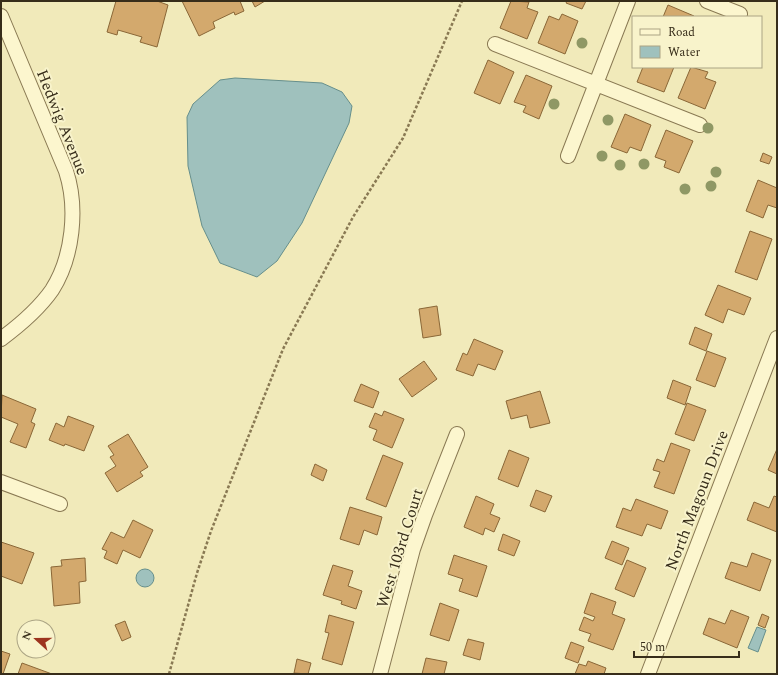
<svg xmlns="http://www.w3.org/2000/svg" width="778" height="675" viewBox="0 0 778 675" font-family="Spectral,serif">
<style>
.water{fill:#9fc1bd;stroke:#668f8c}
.building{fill:#d3a96d;stroke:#8a6737}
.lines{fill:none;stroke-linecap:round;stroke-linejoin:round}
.minor-casing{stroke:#897953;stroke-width:16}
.path{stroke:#897953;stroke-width:2.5;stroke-dasharray:3 2;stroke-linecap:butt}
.minor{stroke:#fcf6ce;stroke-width:14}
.tree{fill:#8f9865}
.labels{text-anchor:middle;stroke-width:4;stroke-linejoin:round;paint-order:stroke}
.street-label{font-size:16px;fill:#372d1a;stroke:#f8f3cb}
</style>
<rect width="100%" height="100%" fill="#f1eaba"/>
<path class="water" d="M235,78L322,83L342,92L352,106L349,123L302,223L277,261L257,277L220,263L202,226L188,166L187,117L193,104L220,80Z
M136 578a9 9 0 1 1 18 0a9 9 0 1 1-18 0Z
M757,627L766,630L758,652L748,648Z"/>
<path class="building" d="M116,1H157L168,5L157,47L140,42L142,37L118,30L117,35L107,32Z
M182,1H240L244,11L235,15L234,12L213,22L215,28L199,36Z
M252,1H265L255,7Z
M511,1L529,2L527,8L538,12L527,39L500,28Z
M567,1H586L582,9L566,3Z
M668,5L694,16V17H663Z
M562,14L578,21L565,54L538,43L549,16L559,20Z
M488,60L514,72L500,104L474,93Z
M643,67H674L664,92L637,82Z
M691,67L708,72L705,78L716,82L705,109L678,98Z
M526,75L552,86L539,119L523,112L526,106L514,102Z
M625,114L651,125L641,151L630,147L627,153L611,147Z
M666,130L693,141L679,173L664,167L666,161L655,157Z
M763,153L772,157L769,164L760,161Z
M758,180L777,188V208L768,205L763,218L746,211Z
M750,231L772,239L757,280L735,272Z
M718,285L751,298L744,315L728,309L723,323L705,315Z
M437,306L441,335L423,338L419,309Z
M695,327L712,334L706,351L689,344Z
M474,339L503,351L495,370L478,364L473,376L456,370L463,353L467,355Z
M707,351L726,358L715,387L696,380Z
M424,361L437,379L412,397L399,379Z
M673,380L691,387L685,405L667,398Z
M361,384L379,392L373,408L354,401Z
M540,391L550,423L530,428L527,415L511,419L506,401Z
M2,395L36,409L31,422L35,424L26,448L10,442L18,424L1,417Z
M687,403L706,410L694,441L675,434Z
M384,411L404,419L392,448L373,440L377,430L369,427L375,413L382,416Z
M68,416L94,426L84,451L65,444L64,446L49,440L56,423L64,427Z
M128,434L148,467L140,472L143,476L117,492L105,473L116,466L110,457L114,455L108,446Z
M671,443L690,450L674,494L654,487L660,472L653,470L657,459L664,462Z
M777,449V474L768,470Z
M509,450L529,458L518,487L498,479Z
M383,455L403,463L386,507L366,499Z
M315,464L327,470L323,481L311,475Z
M536,490L552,496L545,512L530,506Z
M476,496L494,504L490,514L500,518L494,532L485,528L483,535L464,527Z
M774,496L777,497V532L747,520L754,502L769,508Z
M636,499L668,511L661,529L647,524L642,536L616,527L623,508L631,511Z
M350,507L382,517L377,535L364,530L359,545L340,539Z
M133,520L153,530L140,558L123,550L117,564L104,558L107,551L102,549L111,532L124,538Z
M503,534L520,541L514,556L498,550Z
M612,541L629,548L622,565L605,558Z
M1,542L34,553L22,584L1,576Z
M752,553L771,560L760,591L725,578L731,562L747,567Z
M454,555L487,566L477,597L459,591L463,579L448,574Z
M85,558L86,581L79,582L80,603L54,606L51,567L62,566L61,560Z
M627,560L646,568L634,597L615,589Z
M333,565L353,571L348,586L362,591L356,609L341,604L342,601L323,595Z
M591,593L616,602L612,614L625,619L613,650L588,641L591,634L579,630L584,617L593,621L595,617L584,613Z
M440,603L459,610L449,641L430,635Z
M731,610L749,617L737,648L703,634L709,618L725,624Z
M762,614L769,617L765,628L758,625Z
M329,615L354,622L342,665L322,659L329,633L325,632Z
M125,621L131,637L122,641L115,625Z
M468,639L484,643L480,660L463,655Z
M571,642L584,647L578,663L565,658Z
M1,651L10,654L3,674H1Z
M426,658L447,662L444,674H422Z
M297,659L311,663L308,674L294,673Z
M588,661L606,668L604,674H575L579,664L586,666Z
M22,663L52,674H18Z"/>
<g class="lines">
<defs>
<path id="minor" d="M707,1L740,14
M1,16L66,171C78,208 73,257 52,290C38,310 20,325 1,339
M495,44L700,125
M568,156L628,1
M1,482L60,504
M380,674L413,549L425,515L457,434
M648,674L777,338"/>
</defs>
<use href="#minor" class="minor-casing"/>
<path class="path" d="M169,674L197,573L211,531L283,349L353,217L403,138L462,1"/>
<use href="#minor" class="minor"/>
</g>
<g class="tree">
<circle cx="582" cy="43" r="5.5"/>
<circle cx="554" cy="104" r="5.5"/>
<circle cx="608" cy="120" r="5.5"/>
<circle cx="708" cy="128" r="5.5"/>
<circle cx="602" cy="156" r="5.5"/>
<circle cx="644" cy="164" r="5.5"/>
<circle cx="620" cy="165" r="5.5"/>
<circle cx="716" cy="172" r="5.5"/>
<circle cx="711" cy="186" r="5.5"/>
<circle cx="685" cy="189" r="5.5"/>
</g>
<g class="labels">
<g class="street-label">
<text transform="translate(63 122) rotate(68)" y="6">Hedwig Avenue</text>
<text transform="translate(696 500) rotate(-69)" y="6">North Magoun Drive</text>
<text transform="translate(399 548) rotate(-73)" y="6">West 103rd Court</text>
</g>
</g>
<rect width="778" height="675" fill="none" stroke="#372d1a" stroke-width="4"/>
<rect x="632" y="16" width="130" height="52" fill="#f8f3cb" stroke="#aba484"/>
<rect x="640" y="29" width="20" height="6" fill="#fcf6ce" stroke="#aba484"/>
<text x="668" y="36" font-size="12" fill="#372d1a">Road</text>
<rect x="640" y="46" width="20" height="12" fill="#9fc1bd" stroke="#aba484"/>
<text x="668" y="56" font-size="12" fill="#372d1a">Water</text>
<g transform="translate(36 639) rotate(291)"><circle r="19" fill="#f8f3cb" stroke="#aba484"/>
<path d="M0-3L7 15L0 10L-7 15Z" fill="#9d341f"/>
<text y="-6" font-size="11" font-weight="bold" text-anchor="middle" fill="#372d1a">N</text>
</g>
<path d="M634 651v6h105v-6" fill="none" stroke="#372d1a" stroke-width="2"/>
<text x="640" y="651" font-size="12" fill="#372d1a" stroke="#f8f3cb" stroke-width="3" paint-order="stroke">50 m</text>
</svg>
